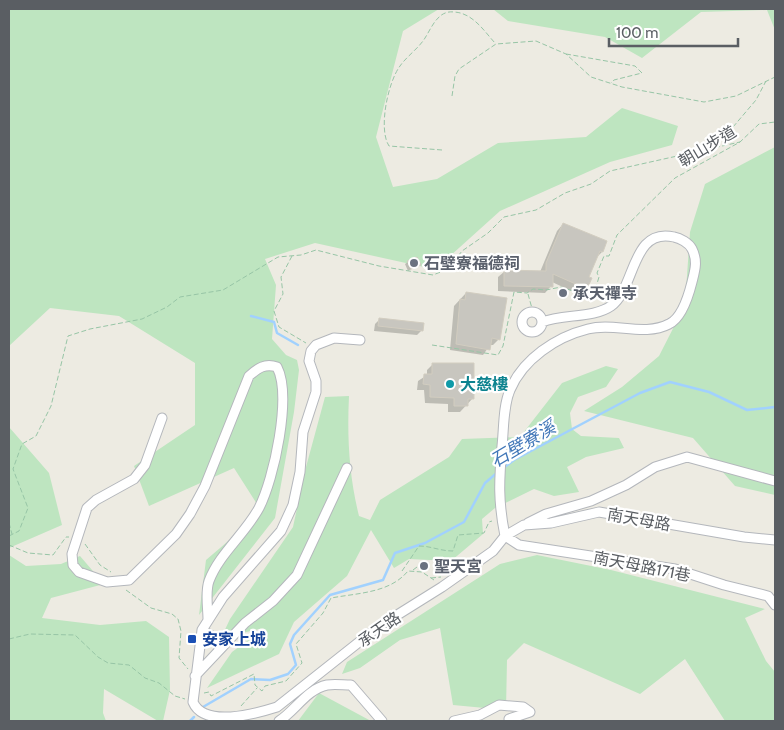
<svg xmlns="http://www.w3.org/2000/svg" width="784" height="730" viewBox="0 0 784 730" font-family="Cabin,'Noto Sans TC',sans-serif">
<style>
.green{fill:#bee5c0}
.shadow{fill:#0003}
.lines{fill:none;stroke-linecap:round;stroke-linejoin:round}
.stream{stroke:#a1d1fe;stroke-width:2.5}
.building{fill:#c8c6bf;stroke:#d2cdc0}
.minor-casing{stroke:#b4b7bc;stroke-width:11}
.path{stroke:#97c5a6;stroke-width:1;stroke-dasharray:5 2.5;stroke-linecap:butt}
.minor{stroke:#fff;stroke-width:9}
.worship-dot{fill:#6b7280;stroke:#fff;stroke-width:2}
.culture-dot{fill:#0f9aa8;stroke:#fff;stroke-width:2}
.transit-dot{fill:#1a4fb4;stroke:#fff;stroke-width:2}
.labels{text-anchor:middle;stroke-width:4.5;stroke-linejoin:round;paint-order:stroke}
.street-label{font-size:16px;fill:#5a5e63;stroke:#fff}
.worship-label{font-size:16px;font-weight:bold;fill:#5b616d;stroke:#fff;text-anchor:start}
.culture-label{font-size:16px;font-weight:bold;fill:#0d838f;stroke:#fff;text-anchor:start}
.transit-label{font-size:16px;font-weight:bold;fill:#164399;stroke:#fff;text-anchor:start}
.water-label{font-size:18px;font-style:italic;fill:#4177b8;stroke:#fff}
</style>
<rect width="100%" height="100%" fill="#edebe2"/>
<path class="green" d="M9,9H439L403,31L376,137L393,187L437,179L498,143L586,137L622,108L678,126L672,145L610,162L500,211L439,266L424,267L315,243L265,259L276,285L272,339L286,355L297,360L299,370L294,412L275,518L199,615L206,560L262,512L234,468L149,506L134,466L195,425V363L119,316L50,308L9,346Z
M493,9H775V30L767,10L701,12L642,58L605,37L508,21Z
M775,147V495L735,486L693,438L584,411L622,387L659,356L685,305L690,232L705,184Z
M606,366L618,369L606,387L578,397L570,413L572,429L581,436L619,438L624,448L586,457L567,467L579,492L554,496L534,489L495,508L482,519L483,534L451,561L409,559L394,568L371,530L347,576L294,622L279,654L207,688L232,652L264,628L221,638L230,619L293,527L306,467L325,397L349,396C347,437 349,476 359,516L370,520L380,500L449,457L462,439L520,437L562,383Z
M9,427L49,473L62,525L9,548Z
M9,555L26,566L61,564L80,556L104,584L51,598L42,618L100,625L146,621L169,637L170,690L163,721H158L104,689L103,713L106,721H9Z
M537,555L611,570L765,609L745,618L766,661L775,672V721H725L685,659L640,694L524,643L507,660L506,710L453,705L440,628L400,640L360,668L342,674L347,662L500,564Z
M319,693L371,721H298Z"/>
<path class="shadow" d="M563,224L602,252L596,258L587,278L586,288L580,295L552,282L551,286L545,293L498,291V277L505,271L540,272L557,231Z
M408,262L419,265L408,271L405,264Z
M466,293L499,339L493,345H490L483,355L450,350L454,306Z
M379,320L422,330L417,335L374,331L375,324Z
M433,364L473,398L460,412H448V404L425,403L424,390H417L418,381L427,375V370Z"/>
<g class="lines">
<path class="stream" d="M251,316L274,322L277,333L298,345
M502,469L514,460L640,393L670,382L709,392L747,410L775,407
M203,707L251,679L270,680L288,674L296,665L290,644L294,635L330,595L383,580L395,553L425,543L464,522L485,483L498,472
M190,721L194,717"/>
</g>
<path class="building" d="M563,223L607,241L603,252L600,251L589,277L592,278L587,289L553,274V287L504,286V270L546,271V263Z
M417,257L421,265L411,269L407,261Z
M466,292L507,298L500,340L492,338L490,350L456,344L460,299L465,300Z
M379,318L424,323L423,331L378,326Z
M432,363H474V399H468V406H454V398L430,397V385L423,384L424,374H432Z"/>
<g class="lines">
<defs>
<path id="minor" d="M522 322a10 10 0 1 1 20 0a10 10 0 1 1-20 0Z
M360,340L334,338L316,345L311,351L309,361L316,381V392L303,432L300,472L293,505L281,531L223,597L202,630L193,702C204,728 255,714 277,707L378,627L442,587L493,551L505,536L524,525L551,523L599,512L744,537L775,540
M162,418L145,465L134,479L96,500L87,508L72,554L73,565L79,572L107,582L129,580L176,534L190,514L205,486L249,376C258,368 265,363 277,367C292,396 274,479 259,508C245,534 219,554 209,581C205,592 208,608 208,619
M528,523L546,514L591,501L626,485L655,467L687,457L775,481
M505,536C498,501 499,481 502,446C504,428 503,406 510,390C523,359 556,337 588,329C614,322 644,337 669,324C682,318 689,294 692,282C695,270 698,261 692,249C689,243 680,238 674,237C631,227 636,288 611,306C594,318 563,314 542,322
M505,536L519,545L675,569L724,585L768,596L775,605
M202,630L224,644
M195,676L245,623L273,601L297,575L347,468
M279,721C295,711 307,689 327,685C334,684 343,685 351,685L382,721
M454,721L480,715L499,705L523,707L530,712L509,719"/>
</defs>
<use href="#minor" class="minor-casing"/>
<path class="path" d="M566,54L635,66L642,73L614,80L611,83
M452,96L455,76L459,69L496,44L536,41L566,54L591,77L622,87L704,102L736,96L775,77
M733,127L756,100L766,81
M442,150L389,146C378,129 388,82 400,66C407,56 419,48 425,38C432,27 438,10 454,12C473,13 484,31 495,43
M292,256L281,277L283,294L274,311L279,327L306,343
M528,294L533,312
M432,345L498,355L503,346L514,292L527,293L533,289L546,290L561,287L585,295L596,287L599,277L597,273L604,256H609L617,235L675,178L740,142L759,124L775,122
M9,523L12,534
M9,536L19,531L28,508L13,469L22,444L36,436L51,406L68,336L90,329L142,319L167,307L180,297L223,290L278,257L301,255L316,250L379,266L433,275L448,269L462,251L488,233L504,217L536,210L565,193L591,184L610,171L740,142
M85,544L100,565L111,572
M9,545L28,553L53,555L66,537H69
M413,570L417,567
M402,571L419,546C431,546 440,551 453,551L458,535L484,533L489,522L492,521
M431,578L441,577
M126,590L151,608L172,614L178,619L181,631L179,658L188,669
M9,639L30,634L75,635L98,657L108,663L129,665L145,678L159,683L175,696L185,699
M204,693L209,692L211,696L254,674L255,685L262,691L265,686L286,681L302,663L296,644L323,613L331,598C358,593 390,593 408,571L422,572L434,580
M241,706L257,688"/>
<use href="#minor" class="minor"/>
</g>
<g class="worship-dot">
<circle cx="414" cy="263" r="5"/>
<circle cx="563" cy="293" r="5"/>
<circle cx="424" cy="566" r="5"/>
</g>
<circle class="culture-dot" cx="450" cy="384" r="5"/>
<rect class="transit-dot" x="187" y="634" width="10" height="10" rx="2.5"/>
<g class="labels">
<g class="street-label">
<text transform="translate(707 146) rotate(-31)" y="6">朝山步道</text>
<text transform="translate(639 519) rotate(10)" y="6">南天母路</text>
<text transform="translate(642 566) rotate(11)" y="6">南天母路171巷</text>
<text transform="translate(379 629) rotate(-35)" y="6">承天路</text>
</g>
<g class="worship-label">
<text x="424" y="269">石壁寮福德祠</text>
<text x="573" y="299">承天禪寺</text>
<text x="434" y="572">聖天宮</text>
</g>
<g class="culture-label">
<text x="460" y="390">大慈樓</text>
</g>
<g class="transit-label">
<text x="202" y="645">安家上城</text>
</g>
<g class="water-label">
<text transform="translate(523 444) rotate(-31)" y="6">石壁寮溪</text>
</g>
</g>
<rect width="784" height="730" fill="none" stroke="#5a5e63" stroke-width="20"/>
<path d="M609 38v8h129v-8" fill="none" stroke="#5a5e63" stroke-width="2.5"/>
<text x="616" y="38" font-size="15" fill="#5a5e63" stroke="#ffffff" stroke-width="4" paint-order="stroke">100 m</text>
</svg>
